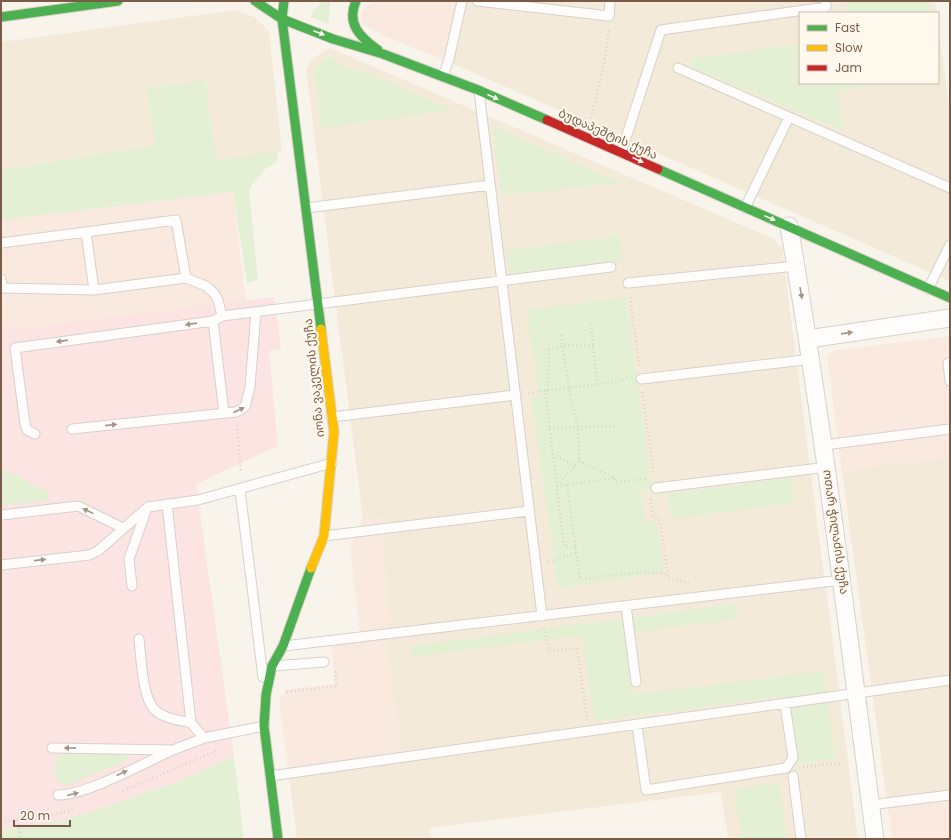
<svg xmlns="http://www.w3.org/2000/svg" width="951" height="840" viewBox="0 0 951 840" font-family="Poppins,'Noto Sans Georgian',sans-serif">
<style>
.residential{fill:#f4eada}
.commercial{fill:#f9e9de}
.medical{fill:#fbe4e2}
.green{fill:#e3f0d4}
.lines{fill:none;stroke-linecap:round;stroke-linejoin:round}
.lane-casing{stroke:#d7d1c9;stroke-width:11}
.street-casing{stroke:#d7d1c9;stroke-width:19}
.fast-casing{stroke:#d8d0c7;stroke-width:11}
.slow-casing{stroke:#d8d0c7;stroke-width:11}
.jam-casing{stroke:#d8d0c7;stroke-width:11}
.path{stroke:#dbd3cc;stroke-width:2.5;stroke-dasharray:1 3;stroke-linecap:butt}
.lane{stroke:#fefdfc;stroke-width:9}
.street{stroke:#fefdfc;stroke-width:17}
.fast{stroke:#4caf50;stroke-width:9}
.slow{stroke:#ffc107;stroke-width:9}
.jam{stroke:#c62828;stroke-width:9}
.oneway{fill:#fff9ed}
.oneway2{fill:#a89486}
.labels{text-anchor:middle;stroke-width:4;stroke-linejoin:round;paint-order:stroke}
.street-label{font-size:12px;fill:#7a5b47;stroke:#fff9ed}
</style>
<rect width="100%" height="100%" fill="#f8f4eb"/>
<path class="residential" d="M463,1H935L937,13H800V83H938V21L950,113V281L449,62Z
M236,10L256,18L269,31L282,152L216,161L205,81L156,145L1,170V42Z
M330,48L774,239L782,249L858,839H728L721,792L430,828L431,839H297L288,769L401,752L385,631L383,517L363,519L306,69L313,58Z
M950,457V801L888,808L842,471Z"/>
<path class="commercial" d="M381,1H463L449,62L384,36L362,24L361,16L365,6Z
M233,192L246,302L1,331V220Z
M950,336V457L842,471L827,356L833,351Z
M383,517L391,630L385,631L401,753L288,769L279,701L285,690L335,684L330,636L360,633L350,547L363,519Z
M950,801V839H892L888,808Z"/>
<path class="medical" d="M274,297L281,349L269,351L278,446L196,484L234,756L177,782L62,821L1,830V331Z"/>
<path class="green" d="M324,1H330L329,24L311,17L313,10Z
M854,1H931L933,13H848L846,2Z
M800,44V83H891L837,91L842,130L691,67L690,59Z
M331,58L343,67L369,73L453,110L321,128L315,70L323,60Z
M205,81L216,160L278,152L276,162L264,170L249,189L258,280L247,283L233,192L1,220V170L156,145L147,88Z
M492,126L621,183L502,195Z
M620,236L623,261L509,274L506,250Z
M626,297L652,488L641,490L645,523L657,521L664,573L558,588L531,397L539,396L527,310Z
M1,468L47,491L49,500L1,506Z
M791,478L794,503L672,519L668,494Z
M736,604L737,619L625,633L633,695L824,671L835,759L795,764L786,696L594,721L582,635L412,657L411,646Z
M65,753L124,754L128,757V760L66,786L57,781L53,768L58,756Z
M234,756L244,839H1V830L62,821L177,782Z
M779,783L787,839H742L735,789Z"/>
<g class="lines">
<defs>
<path id="lane" d="M477,1L609,16L610,1
M678,68L950,188
M443,76L449,59L462,1
M479,91L542,616
M621,153L661,30L826,7L825,1
M306,208L490,185
M745,208L789,117
M1,243L86,232
M186,278L176,220L86,232L94,290L186,278L206,286L213,292L218,300L222,316
M1,279L2,288L94,290
M628,283L796,266
M928,289L950,245
M213,321L224,413
M948,363L950,381
M641,379L812,359
M332,417L515,395
M72,429L236,412L245,407L250,387L256,312
M35,434L27,430L25,424L15,348L213,321L222,316L611,267
M824,445L950,429
M656,488L827,467
M240,490L263,677
M167,504L191,723L204,738
M1,515L78,506L123,528
M324,536L529,511
M1,565L89,555L98,551L148,507L198,500L332,463
M132,586L129,559L147,508
M626,606L636,682
M139,639C141,656 142,700 156,711C165,719 180,720 191,723
M284,646L842,580
M274,666L324,662
M637,725L646,790L786,768L793,758L785,704
M52,748L173,750C144,763 87,795 58,795
M173,750L204,738L264,726
M270,776L950,680
M793,776L801,839
M870,805L950,795"/>
<path id="street" d="M789,226C824,430 848,634 875,839
M808,339L950,318"/>
<path id="fast" d="M255,1L282,19L333,39L383,54L478,90L547,120
M284,1L282,19L321,329
M356,1C346,24 360,37 378,50
M1,17L118,1
M658,169L950,298
M278,839L264,726L266,695L272,666L283,646L311,568"/>
<path id="slow" d="M311,568L324,536L334,432L321,329"/>
<path id="jam" d="M547,120L658,169"/>
</defs>
<use href="#lane" class="lane-casing"/>
<use href="#street" class="street-casing"/>
<use href="#fast" class="fast-casing"/>
<use href="#slow" class="slow-casing"/>
<use href="#jam" class="jam-casing"/>
<path class="path" d="M591,118L604,66L609,29
M630,297L639,365
M591,324L597,384
M545,390L564,546L576,548
M548,390L549,350L563,345L593,346
M642,392L654,474
M528,393L621,381L629,376
M237,425L241,473
M549,428L614,426
M553,454L575,466
M579,461L615,478L616,482L645,479
M567,485L580,579L642,572L668,574
M557,486L579,461L578,426L571,402L561,334
M557,486L614,478
M650,499L653,515L660,521L668,578L689,583
M548,562L576,553
M544,628L549,651L577,648L587,718
M287,692L337,686L335,670
M803,767L842,763
M123,791L216,751
M18,820L21,839
M1,822L61,813L75,808"/>
<use href="#lane" class="lane"/>
<use href="#street" class="street"/>
<use href="#fast" class="fast"/>
<use href="#slow" class="slow"/>
<use href="#jam" class="jam"/>
</g>
<defs><path id="oneway-solid" d="M-6-.8H1V-3.2L6.5 0L1 3.2V.8H-6Z"/></defs>
<g class="oneway">
<use href="#oneway-solid" transform="translate(319 33) rotate(21)"/>
<use href="#oneway-solid" transform="translate(493 97) rotate(24)"/>
<use href="#oneway-solid" transform="translate(638 160) rotate(24)"/>
<use href="#oneway-solid" transform="translate(770 218) rotate(23)"/>
</g>
<g class="oneway2">
<use href="#oneway-solid" transform="translate(801 293) rotate(80)"/>
<use href="#oneway-solid" transform="translate(191 324) rotate(172)"/>
<use href="#oneway-solid" transform="translate(847 333) rotate(-8)"/>
<use href="#oneway-solid" transform="translate(62 341) rotate(172)"/>
<use href="#oneway-solid" transform="translate(239 410) rotate(-25)"/>
<use href="#oneway-solid" transform="translate(111 425) rotate(-6)"/>
<use href="#oneway-solid" transform="translate(88 511) rotate(-154)"/>
<use href="#oneway-solid" transform="translate(40 560) rotate(-6)"/>
<use href="#oneway-solid" transform="translate(70 748) rotate(-179)"/>
<use href="#oneway-solid" transform="translate(122 773) rotate(-25)"/>
<use href="#oneway-solid" transform="translate(73 794) rotate(-14)"/>
</g>
<g class="labels">
<g class="street-label">
<text transform="translate(608 134) rotate(24)" y="4">ბუდაპეშტის ქუჩა</text>
<text transform="translate(314 378) rotate(-96)" y="4">იონა ვაკელის ქუჩა</text>
<text transform="translate(836 532) rotate(82)" y="4">ოთარ ჭილაძის ქუჩა</text>
</g>
</g>
<rect width="951" height="840" fill="none" stroke="#7a5b47" stroke-width="4"/>
<rect x="799" y="12" width="140" height="72" fill="#fff9ed" stroke="#cabaab"/>
<rect x="807" y="25" width="20" height="6" fill="#4caf50" stroke="#cabaab"/>
<text x="835" y="32" font-size="12" fill="#7a5b47">Fast</text>
<rect x="807" y="45" width="20" height="6" fill="#ffc107" stroke="#cabaab"/>
<text x="835" y="52" font-size="12" fill="#7a5b47">Slow</text>
<rect x="807" y="65" width="20" height="6" fill="#c62828" stroke="#cabaab"/>
<text x="835" y="72" font-size="12" fill="#7a5b47">Jam</text>
<path d="M14 820v6h56v-6" fill="none" stroke="#7a5b47" stroke-width="2"/>
<text x="20" y="820" font-size="12" fill="#7a5b47" stroke="#fff9ed" stroke-width="3" paint-order="stroke">20 m</text>
</svg>
